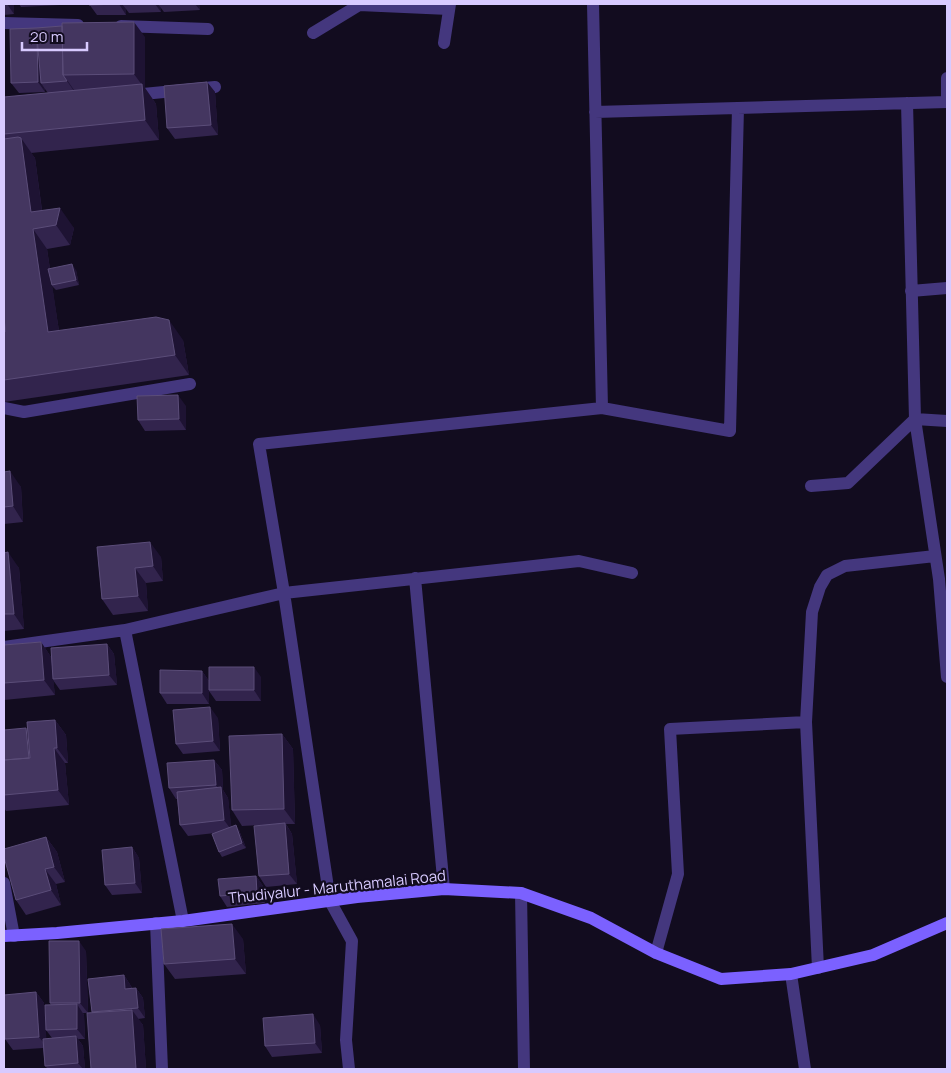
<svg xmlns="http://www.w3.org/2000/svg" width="951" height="1073" viewBox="0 0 951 1073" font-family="Manrope,sans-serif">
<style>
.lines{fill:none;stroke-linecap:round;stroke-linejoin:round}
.minor{stroke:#44377e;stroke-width:12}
.secondary{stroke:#7b61ff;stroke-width:12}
.wall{fill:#32244d}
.shaded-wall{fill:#1e1333}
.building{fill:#443660;stroke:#5b4d79}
.labels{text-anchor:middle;stroke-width:4.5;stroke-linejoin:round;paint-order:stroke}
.street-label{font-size:15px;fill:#d8caff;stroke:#120c1f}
</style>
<rect width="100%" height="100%" fill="#120c1f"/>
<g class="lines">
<path class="minor" d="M4,23L78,25
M121,26L208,29
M313,33L359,5L449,9
M444,43L450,4
M133,95L215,87
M947,102V78
M907,103L915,419L939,579L947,677
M595,112L947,102
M911,291L947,288
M4,408L24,412L190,384
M602,408L730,431L738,108
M811,486L848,483L915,419L947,421
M415,578L444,889
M125,630L183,921
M4,647L125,630L284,593L579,561L632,573
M4,883L14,936
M521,893L524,1069
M156,923L162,1069
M656,953L678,874L670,729L806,722
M818,968L806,722L812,612L820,587L827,575L845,566L935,556
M791,974L805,1069
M349,1069L346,1040L352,941L330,901L284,593L259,444L602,408L593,4"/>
<path class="secondary" d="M4,936L57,933L183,921L357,897L444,889L521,893L591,918L656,953L721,979L791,974L873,955L947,923"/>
</g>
<path class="wall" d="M4,4H14V14L4,15Z
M19,4H60V5L21,7Z
M89,4H199L200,10L164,12L161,8V12L129,13L126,9V15H97Z
M145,37V88L156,104L159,140L31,153L35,158L42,210L74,228L70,245L47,249L50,269L76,270L79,285L56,290L52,286L59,331L183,340L189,375L4,402V333L5,332V328L4,317V97L48,93L45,89V92L19,93L11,83Z
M207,82L215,92L218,135L175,139L167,128Z
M186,406V430L145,431L138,420Z
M4,472L21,487L23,522L4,524Z
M97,547L161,557L163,581L146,583L148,611L113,615L102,599Z
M4,553L19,568L24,629L4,631Z
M41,642L51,657L107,644L114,654L117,685L60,690L53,680L55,695L4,700V645Z
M202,671L209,681L261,677V701H216L209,691V704H167L160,693Z
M218,718L220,751L183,754L176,744Z
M55,720L66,735L68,763H65L69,805L6,811L4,808V730H28Z
M282,734L293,749L295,824H286L292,834L297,884L266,887L259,876L263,825L242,826L232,810Z
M214,760L222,770L223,790L228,798L231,827L239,830L246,848L222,857L219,852L215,833L188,836L180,825L177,799H176L169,788Z
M46,837L57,852L65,882L56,884L61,905L26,915L16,900Z
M132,847L139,858L142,893L112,895L105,885Z
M256,876L263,886L265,903L227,907L220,896Z
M243,939L246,974L175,979L164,964Z
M86,951L88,1013H83L84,1015L85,1039H78L83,1046L85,1069H48L45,1066L43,1048L13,1050L5,1039L36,992L44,1003L46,1039L52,1038L46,1030L51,1005L50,1003Z
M124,975L131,986L132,988H136L143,998L145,1018L138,1019L143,1025L146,1069H91L92,1013V1012Z
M320,1025L322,1053L272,1057L265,1046Z"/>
<path class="shaded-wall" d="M7,4H14V14Z
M119,4H122L126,9V15Z
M155,4H158L161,8V12Z
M195,4H199L200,10Z
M134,22L145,37V88L156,104L159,140L145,120L142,85L134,74Z
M37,37L41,83L45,89V92L38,82Z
M67,80L74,90V91L67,81Z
M207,82L215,92L218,135L211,125Z
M21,138L35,158L44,227L31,212Z
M60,208L74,228L70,245L56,225Z
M33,229L47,249L62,352L48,332Z
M72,264L76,270L79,285L76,280Z
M169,320L183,340L189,375L175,355Z
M178,395L186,406V430L179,419Z
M10,471L21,487L23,522L13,506Z
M150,542L161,557L163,581L153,566Z
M8,552L19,568L24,629L14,614Z
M135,568L146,583L148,611L138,596Z
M41,642L51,657L55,695L44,680Z
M107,644L114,654L117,685L109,675Z
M254,667L261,677V701L254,690Z
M202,671L209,681V704L202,693Z
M210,707L218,718L220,751L213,741Z
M55,720L66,735L68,763L57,748Z
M26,728L33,738L36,772L29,761Z
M282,734L293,749L295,824L284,809Z
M54,748L65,763L69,805L58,790Z
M214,760L222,770L223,790L228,798L232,831L224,820L221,793L216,785Z
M285,823L292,834L297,884L289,874Z
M236,825L239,830L246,848L242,843Z
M46,837L57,852L65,882L54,867Z
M132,847L139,858L142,893L135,883Z
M45,869L56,884L61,905L51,890Z
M256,876L263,886L265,903L257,893Z
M232,924L243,939L246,974L235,959Z
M79,941L86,951L88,1013L80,1003Z
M124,975L131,986L133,999L125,989Z
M136,988L143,998L145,1018L138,1008Z
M36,992L44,1003L47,1047L39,1037Z
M77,1004L84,1015L85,1039L77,1029Z
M132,1010L143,1025L146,1069H136Z
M313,1014L320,1025L322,1053L315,1043Z
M76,1036L83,1046L85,1069H83L78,1063Z"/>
<path class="building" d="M89,4H119L89,5Z
M134,22V74L63,75L62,23Z
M62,26L63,75L67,81L41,83L37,37L38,82L11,83L10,29L36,28Z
M207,82L211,125L167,128L164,86Z
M142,84L145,120L4,134V97Z
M18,137L21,138L31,212L60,208L56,225L33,229L48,332L156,317L169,320L175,355L4,380V333L5,332V328L4,317V139Z
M72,264L76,280L52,285L48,269Z
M178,395L179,419L138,420L137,396Z
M10,471L13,506L4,507V472Z
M150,542L153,566L135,568L138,596L102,599L97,547Z
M8,552L14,614H4V553Z
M41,642L44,680L4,683V645Z
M107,644L109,675L53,679L51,648Z
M209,667H254V690H209Z
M160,670L202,671V693H160Z
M210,707L213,741L176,744L173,710Z
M55,720L57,748H54L58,790L4,795V760L30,758L27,722Z
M26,728L29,758L4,760V730Z
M282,734L284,809L232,810L229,736Z
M214,760L216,785L169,788L167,763Z
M221,787L224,820L180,825L177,792Z
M285,823L289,874L259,876L254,826Z
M236,825L242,843L219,852L212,834Z
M46,837L54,867L45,869L51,890L16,900L4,857V849Z
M132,847L135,883L105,885L102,850Z
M256,876L257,893L220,896L218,879Z
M232,924L235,959L164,964L161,929Z
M49,941H79L80,1003H50Z
M124,975L125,989L136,988L138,1008L92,1012L88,979Z
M36,992L39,1037L5,1039L4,1016V995Z
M77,1004V1029L46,1030L45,1005Z
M132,1010L136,1069H91L87,1013Z
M313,1014L315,1043L265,1046L263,1018Z
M76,1036L78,1063L45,1066L43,1039Z"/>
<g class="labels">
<g class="street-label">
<text transform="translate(337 887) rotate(-6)" y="5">Thudiyalur - Maruthamalai Road</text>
</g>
</g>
<rect width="951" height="1073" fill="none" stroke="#d8caff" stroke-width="10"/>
<path d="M22 42v8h65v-8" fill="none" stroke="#d8caff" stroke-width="2.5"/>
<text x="30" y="42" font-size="15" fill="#d8caff" stroke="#120c1f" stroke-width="4" paint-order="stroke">20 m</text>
</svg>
